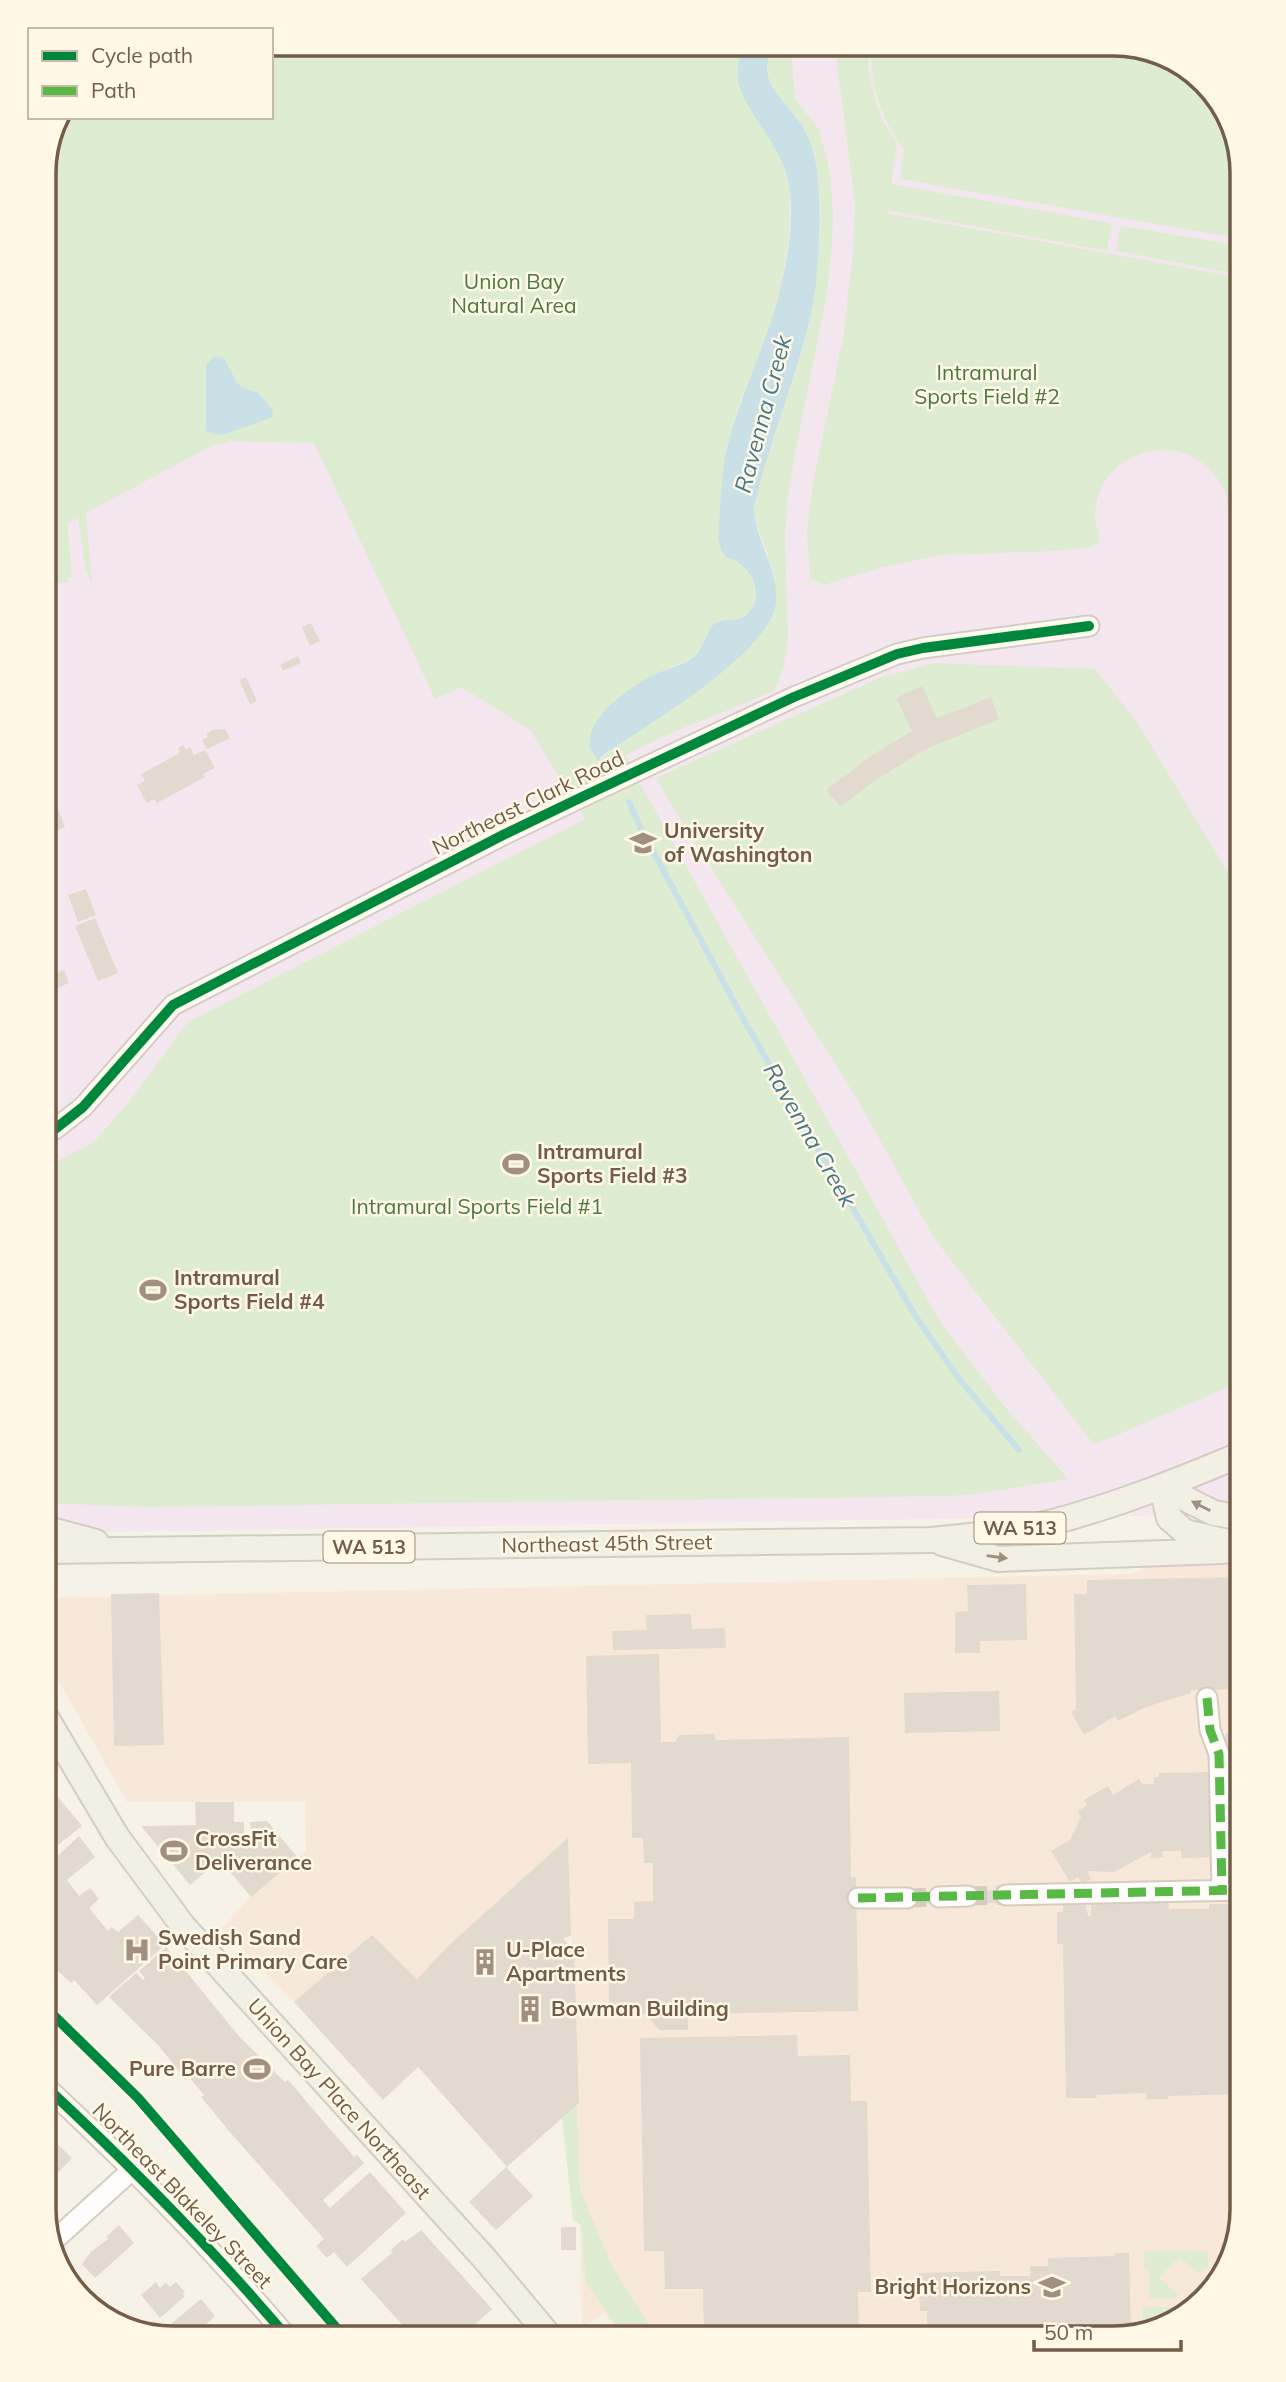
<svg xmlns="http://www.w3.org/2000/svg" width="1286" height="2382" viewBox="0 0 1286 2382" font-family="Mulish,sans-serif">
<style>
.commercial{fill:#f7e8da}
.education{fill:#f4e7f0}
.green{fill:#deedd1}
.water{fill:#c8e0e6}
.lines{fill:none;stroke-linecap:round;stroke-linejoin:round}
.stream{stroke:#c8e0e6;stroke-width:6}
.building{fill:#e2dacf}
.minor-tunnel{stroke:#d5ccbf;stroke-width:19;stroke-dasharray:19 10;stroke-linecap:butt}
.minor-casing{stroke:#d5cdc2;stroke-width:23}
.major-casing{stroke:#d5cdc4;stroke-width:28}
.minor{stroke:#fefdfb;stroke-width:19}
.major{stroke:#f2efe4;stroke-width:24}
.quiet{stroke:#58b947;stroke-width:9;stroke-dasharray:18 9;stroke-linecap:butt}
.cycleway-casing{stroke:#fff8e7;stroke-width:15}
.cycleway{stroke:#00873e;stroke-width:10}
.oneway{fill:#9f8f7f}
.labels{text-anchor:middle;stroke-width:5;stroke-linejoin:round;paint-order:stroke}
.shield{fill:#fff8e7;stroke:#9d8b78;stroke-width:2}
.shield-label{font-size:19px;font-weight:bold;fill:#735c48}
.park-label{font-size:21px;fill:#4a7940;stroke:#fff8e7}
.street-label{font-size:21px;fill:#735c48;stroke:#fff8e7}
.poi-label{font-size:21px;font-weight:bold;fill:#735c48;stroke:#fff8e7;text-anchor:start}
.water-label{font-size:23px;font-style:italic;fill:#44788e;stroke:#fff8e7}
.rim{fill:none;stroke:#735c48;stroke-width:3.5}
</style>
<rect width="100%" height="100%" fill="#f6f2e7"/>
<path class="commercial" d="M1242,1558V2209L1220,2281L1163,2328L1113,2338H626L604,2313L582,2328L580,2190L568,1839L449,1945L417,1979L372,1935L294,2002L222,1928L251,1897L306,1851L305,1801L127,1802L44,1655V1598L1131,1574L1164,1560Z"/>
<path class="education" d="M271,44H1121L1185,66L1232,123L1242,173V1514L109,1532L44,1529V165L66,117H271Z"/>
<path class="green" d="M271,44H743L737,72L748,103L773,143L784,167L790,193L789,238L781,286L764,346L741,400L726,449L719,543C734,560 760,574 754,601C752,607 751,612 746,615C739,619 732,619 724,621C719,622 714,626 710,629L707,639L694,657L656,674L598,761L772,616C780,592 773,568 764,545C759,531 753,522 754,507C769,442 796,379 811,314C819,277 820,235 819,197C819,174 815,151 805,131C790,101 749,82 776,44H791L795,99L819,129L830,172L833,214L832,247L826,299L794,459L787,502L785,539L788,638L784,664L775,690C725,714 672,729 625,756L939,1320L1001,1402L1068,1479L977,1494L950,1496L151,1507L44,1503V1168L94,1142L128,1103L188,1022L585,819L530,730L461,687L435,699L314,443L231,441L223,444L217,443L86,513L92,584L85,567L78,518L67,523L72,577H68L69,582L44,585V165L66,117H271Z
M837,44H869L868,64L873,92L882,119L897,144L891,184L1111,223L1112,226L1107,251L887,210V213L1242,278V500L1237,518L1229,517C1228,509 1227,498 1224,490C1195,426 1099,443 1095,514C1095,522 1098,532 1100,541L1092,547L1056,551L941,555L882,567L824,585L810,579L807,533L809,511L813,483L844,332L853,249L855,207L837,64Z
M872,44H1121L1185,66L1232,123L1242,173V239L900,179L904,150C881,118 868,83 872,44Z
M1123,226L1242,246V275L1116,251L1120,227Z
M934,663L1095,669L1135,719L1242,895V1381L1094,1445L934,1238L856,1097L670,803L656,778L879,678Z
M577,2103L580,2190L612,2266L657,2338H625L586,2283L581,2225L573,2220L562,2117Z
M1144,2251H1208V2267L1197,2273L1179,2257L1159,2278L1178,2294L1176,2298H1149V2270L1145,2269Z
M1223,2270L1220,2281L1180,2314C1185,2292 1203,2277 1223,2270Z
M1143,2307H1173L1171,2321L1163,2328L1143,2332Z"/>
<path class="water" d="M743,44H776C749,82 790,101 805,131C815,151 819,174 819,197C820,235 819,277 811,314C796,379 769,442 754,507C753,538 778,565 776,601C773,652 644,727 602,756L598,761L589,746C590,741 590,734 592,730C600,709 636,682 656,674C668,668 685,665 695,656C704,647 708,629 714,624C724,617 741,623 749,612C766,592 748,562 726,557C715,544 719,528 720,511C722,490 722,468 727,448C741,392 768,342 781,286C789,250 797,206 785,170C775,140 743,107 738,81C736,68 740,56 743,44Z
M214,356L224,358L237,383L244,388L258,393L273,410V417L223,435L209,433L206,430V365Z"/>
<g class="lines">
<path class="stream" d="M629,802L639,825L745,1022L916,1317L960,1380L1019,1450"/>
</g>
<path class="building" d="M311,623L320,641L310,646L302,627Z
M298,656L301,663L283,671L280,665Z
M246,677L257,701L250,704L239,680Z
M922,686L937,718L991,697L999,719L926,749L874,781L841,807L826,790L874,754L912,731L896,698Z
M225,729L230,738L207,749L202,740L208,737L206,734L212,730Z
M183,745L186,750L190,747L194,755L205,750L215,768L203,774L205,777L157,803L154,799L147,803L137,785L145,781L141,774L180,753L178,748Z
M49,786L65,827L44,836V788Z
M86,889L96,915L78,922L68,895Z
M95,918L118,973L98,981L75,926Z
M64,970L69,983L44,993V977Z
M44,1026L48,1035L52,1034L57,1047L52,1049L53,1054L44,1058Z
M1242,1577V1689L1191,1690V1693L1146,1707L1118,1721L1115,1716L1084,1735L1071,1712L1076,1709L1074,1594H1087V1580Z
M1026,1584L1027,1640L980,1641V1653H955V1612L968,1611L967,1585Z
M159,1593L164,1745L114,1746L111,1594Z
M691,1614L692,1629L725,1628L726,1648L613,1650L612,1631L647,1630L646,1615Z
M659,1654L661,1742H675L679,1735L715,1734V1740L849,1737L851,1877H856L858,2011L688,2014V2030H659L646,2014L609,2015L608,1919H634V1902L653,1901V1863H644L643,1838H632L631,1763L588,1764L586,1656Z
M999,1691L1000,1731L905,1733L904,1693Z
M1230,1730H1238L1242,1733V1872L1235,1865L1232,1749L1226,1745L1225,1736Z
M1212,1772L1218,1857L1181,1858V1851H1162L1163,1857L1151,1858V1852L1114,1872L1087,1871L1091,1879L1082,1884L1078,1877L1070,1882L1051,1851L1070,1840L1081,1817L1078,1811L1087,1805L1084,1800L1108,1786L1113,1795L1139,1779L1142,1784H1154V1777H1159V1773Z
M44,1774L56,1788L53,1791L82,1826L54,1848L51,1844L44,1850Z
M195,1802H234V1822H244V1836H251L250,1822L267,1821L298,1858L251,1897L220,1860L190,1885L141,1826L196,1825Z
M79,1836L95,1857L67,1880L79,1896L90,1888L99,1899L89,1908L108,1931L112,1927L118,1932L138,1915L165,1945L97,2005L74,1980L71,1983L44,1958V1869Z
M568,1838L571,1936L563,1938L574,1951L579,2103L507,2167L418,2067L383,2100L294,2002L372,1935L417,1979L449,1945Z
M1000,1890V1903H968V1891Z
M939,1891V1903L907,1904L906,1892Z
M1168,1897L1169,1909H1209V1904H1242V2094L1168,2096V2099H1146V2093L1096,2095L1097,2098H1066L1063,1944H1057V1912H1063V1905H1086L1088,1916H1091V1903L1133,1902V1898Z
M166,1947L238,2035L285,2082L288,2080L354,2157L357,2155L364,2163L323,2200L330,2208L370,2172L406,2213L347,2267L334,2252L327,2258L316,2246L324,2239L229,2131L201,2097L204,2095L189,2077L186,2080L158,2045L109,1997L136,1973L143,1980L145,1978L139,1971Z
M797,2035L798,2056L850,2055L851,2101H867L871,2292H858L859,2338H704L703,2289H665L664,2251H644L640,2038Z
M44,2131L72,2158L50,2181L44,2175Z
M506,2167L533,2196L496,2230L469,2202Z
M119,2225L134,2243L95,2278L82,2264L91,2252L108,2239L106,2237Z
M561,2227H576V2250H561Z
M421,2230L492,2309L460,2338H414L361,2279L393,2252L391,2250L403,2239L405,2242Z
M1115,2253H1129L1131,2335L1113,2338H927V2311H920L919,2273L1000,2271V2276H1030V2266H1048V2258L1115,2256Z
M156,2282L160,2288L166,2283L170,2287L176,2282L185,2292L183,2294L185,2296L160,2318L141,2295Z
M201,2299L215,2316L192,2338H182L171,2324Z
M132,2318L142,2330L125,2324Z
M224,2324L233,2335L230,2338H207Z"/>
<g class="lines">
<path class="minor-tunnel" d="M968,1896L1006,1895
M907,1898L939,1897"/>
<defs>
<path id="minor" d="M1241,794L1242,797
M44,1135L55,1129L83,1107L173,1005L503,835L582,797L794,697L897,654L923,648L1089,626
M1207,1698L1210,1730L1219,1754L1222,1890
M1006,1895L1242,1890
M939,1897L968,1896
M858,1898H907
M44,2085C130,2165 212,2248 288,2338
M51,2243L133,2169"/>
<path id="major" d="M1162,1487L1169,1518L1185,1532L1228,1542
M1162,1487L1214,1513L1242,1518
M44,1528L96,1542
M942,1543L998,1559L1223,1551L1242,1548
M44,1551L931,1540C971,1536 1011,1532 1049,1523C1115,1506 1180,1480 1242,1454
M44,1714L117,1837L183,1926L484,2258L551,2338"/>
</defs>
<use href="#minor" class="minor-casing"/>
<use href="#major" class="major-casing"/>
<use href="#minor" class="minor"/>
<use href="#major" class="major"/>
<path class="quiet" d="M1207,1698L1210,1730L1219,1754L1222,1890
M858,1898L1242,1890"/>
<defs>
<path id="cycleway" d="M44,1135L55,1129L83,1107L173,1005L503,835L582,797L794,697L897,654L923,648L1089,626
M44,2006L138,2098L345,2338
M44,2085C130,2165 212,2248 288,2338"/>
</defs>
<use href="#cycleway" class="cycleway-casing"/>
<use href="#cycleway" class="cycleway"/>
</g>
<defs><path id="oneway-solid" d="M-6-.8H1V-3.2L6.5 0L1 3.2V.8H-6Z" transform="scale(1.75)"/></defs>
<g class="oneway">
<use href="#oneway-solid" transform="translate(1201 1506) rotate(-153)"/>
<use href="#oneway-solid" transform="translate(997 1557) rotate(8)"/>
</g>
<defs>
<symbol id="university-bare" viewBox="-9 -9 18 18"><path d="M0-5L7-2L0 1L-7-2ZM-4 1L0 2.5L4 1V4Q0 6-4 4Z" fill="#a19080" stroke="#fff8e7" stroke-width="2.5" paint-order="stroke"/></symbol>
<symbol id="stadium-bare" viewBox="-9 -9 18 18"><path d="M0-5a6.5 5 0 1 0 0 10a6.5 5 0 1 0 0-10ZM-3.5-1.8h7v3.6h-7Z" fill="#a19080" stroke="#fff8e7" stroke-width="2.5" paint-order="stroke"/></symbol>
<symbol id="hospital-bare" viewBox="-9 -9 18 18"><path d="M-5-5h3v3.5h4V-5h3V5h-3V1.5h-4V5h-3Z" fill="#a19080" stroke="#fff8e7" stroke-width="2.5" paint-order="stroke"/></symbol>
<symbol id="building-bare" viewBox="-9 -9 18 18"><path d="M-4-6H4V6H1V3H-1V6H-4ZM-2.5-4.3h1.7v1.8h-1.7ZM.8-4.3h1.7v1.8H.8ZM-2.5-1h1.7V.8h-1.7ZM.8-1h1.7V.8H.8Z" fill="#a19080" stroke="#fff8e7" stroke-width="2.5" paint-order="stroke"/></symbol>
<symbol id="school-bare" viewBox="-9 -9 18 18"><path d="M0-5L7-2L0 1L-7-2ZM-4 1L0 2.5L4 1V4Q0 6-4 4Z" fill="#a19080" stroke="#fff8e7" stroke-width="2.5" paint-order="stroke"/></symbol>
</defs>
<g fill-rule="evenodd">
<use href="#university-bare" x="624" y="824" width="38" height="38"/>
<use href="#stadium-bare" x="497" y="1145" width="38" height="38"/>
<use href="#stadium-bare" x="134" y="1271" width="38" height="38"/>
<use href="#stadium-bare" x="155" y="1832" width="38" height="38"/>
<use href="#hospital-bare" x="118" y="1931" width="38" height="38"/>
<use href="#building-bare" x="466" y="1943" width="38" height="38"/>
<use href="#building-bare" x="511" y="1990" width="38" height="38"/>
<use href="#stadium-bare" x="238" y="2050" width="38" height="38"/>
<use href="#school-bare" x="1033" y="2268" width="38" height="38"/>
</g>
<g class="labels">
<g class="shield">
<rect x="974.5" y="1512.5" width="91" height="31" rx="5"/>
<rect x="323.5" y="1531.5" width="91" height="31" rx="5"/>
</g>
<g class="shield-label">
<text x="1020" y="1535">WA 513</text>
<text x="369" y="1554">WA 513</text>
</g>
<g class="park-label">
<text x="514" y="289">Union Bay<tspan x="514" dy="24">Natural Area</tspan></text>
<text x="987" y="380">Intramural<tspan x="987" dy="24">Sports Field #2</tspan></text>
<text x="477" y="1214">Intramural Sports Field #1</text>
</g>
<g class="street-label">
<text transform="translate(528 803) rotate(-26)" y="7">Northeast Clark Road</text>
<text transform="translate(607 1544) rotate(-1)" y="7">Northeast 45th Street</text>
<text transform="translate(339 2099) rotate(48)" y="7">Union Bay Place Northeast</text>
<text transform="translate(182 2196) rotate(46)" y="7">Northeast Blakeley Street</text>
</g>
<g class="poi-label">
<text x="664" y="838">University<tspan x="664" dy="24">of Washington</tspan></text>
<text x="537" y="1159">Intramural<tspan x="537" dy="24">Sports Field #3</tspan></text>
<text x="174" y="1285">Intramural<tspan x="174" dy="24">Sports Field #4</tspan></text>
<text x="195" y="1846">CrossFit<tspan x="195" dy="24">Deliverance</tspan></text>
<text x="158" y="1945">Swedish Sand<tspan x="158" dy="24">Point Primary Care</tspan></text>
<text x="506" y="1957">U-Place<tspan x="506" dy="24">Apartments</tspan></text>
<text x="551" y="2016">Bowman Building</text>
<text x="236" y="2076" text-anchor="end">Pure Barre</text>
<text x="1031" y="2294" text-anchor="end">Bright Horizons</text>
</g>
<g class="water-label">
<text transform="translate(763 414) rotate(-75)" y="8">Ravenna Creek</text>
<text transform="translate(810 1135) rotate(60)" y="8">Ravenna Creek</text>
</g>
</g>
<path d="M0 0H1286V2382H0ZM173 56H1113A117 117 0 0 1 1230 173V2209A117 117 0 0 1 1113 2326H173A117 117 0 0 1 56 2209V173A117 117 0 0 1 173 56Z" fill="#fff8e7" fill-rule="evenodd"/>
<path class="rim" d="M173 56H1113A117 117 0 0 1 1230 173V2209A117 117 0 0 1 1113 2326H173A117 117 0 0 1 56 2209V173A117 117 0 0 1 173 56Z"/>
<rect x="28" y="28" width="245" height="91" fill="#fff8e7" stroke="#c7baa7" stroke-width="2"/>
<rect x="42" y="51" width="35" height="10" fill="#00873e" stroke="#c7baa7" stroke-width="2"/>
<text x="91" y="63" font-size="21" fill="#735c48">Cycle path</text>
<rect x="42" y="86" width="35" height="10" fill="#58b947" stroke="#c7baa7" stroke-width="2"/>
<text x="91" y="98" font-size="21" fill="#735c48">Path</text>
<path d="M1034 2340v10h147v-10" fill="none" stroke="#735c48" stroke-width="3.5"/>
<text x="1044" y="2340" font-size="21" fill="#735c48" stroke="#fff8e7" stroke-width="5" paint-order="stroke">50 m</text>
</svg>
